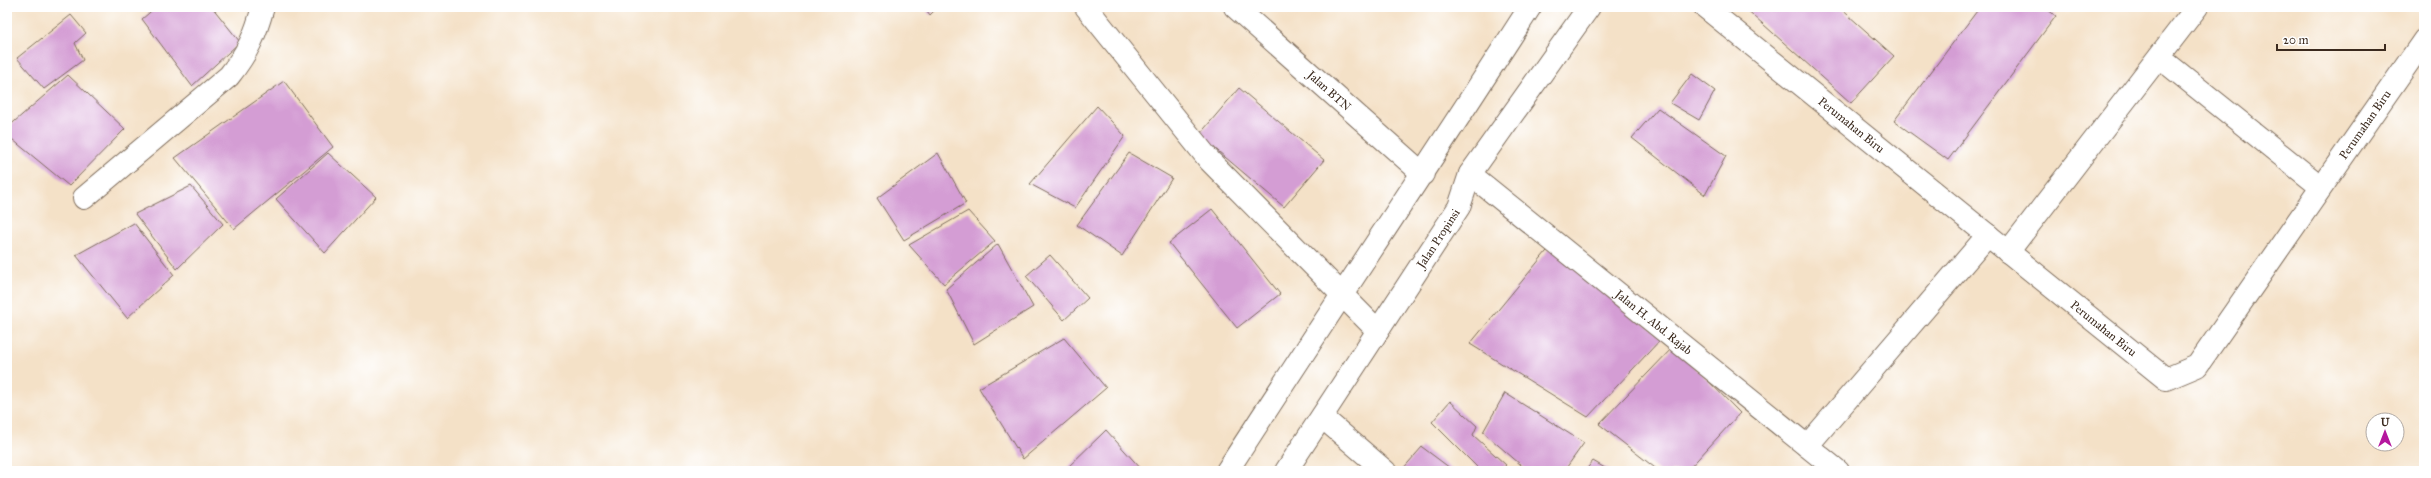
<svg xmlns="http://www.w3.org/2000/svg" width="2431" height="478" viewBox="0 0 2431 478" font-family="'IM FELL Great Primer',serif">
<style>
.building{fill:#d49dd4}
.lines{fill:none;stroke-linecap:round;stroke-linejoin:round}
.minor-casing{stroke:#7c6a59;stroke-width:24}
.highway-casing{stroke:#7c6a59;stroke-width:24}
.minor{stroke:#fff;stroke-width:22}
.highway{stroke:#fff;stroke-width:22}
.labels{text-anchor:middle;stroke-width:3;stroke-linejoin:round;paint-order:stroke}
.street-label{font-size:12px;fill:#3b2a1e;stroke:#fff}
</style>
<rect width="100%" height="100%" fill="#fff"/>
<filter id="ink" filterUnits="userSpaceOnUse"><feTurbulence type="fractalNoise" baseFrequency=".025" numOctaves="2"/><feDisplacementMap in="SourceGraphic" scale="8" xChannelSelector="R" yChannelSelector="G"/><feConvolveMatrix kernelMatrix="1 2 1 2 8 2 1 2 1" color-interpolation-filters="sRGB"/></filter>
<filter id="wash" filterUnits="userSpaceOnUse"><feTurbulence type="fractalNoise" baseFrequency=".012" numOctaves="4" result="noise"/><feDisplacementMap in="SourceGraphic" scale="16" xChannelSelector="R" yChannelSelector="G"/><feGaussianBlur stdDeviation="0.9" result="paint"/><feColorMatrix in="noise" values="0 0 0 0 0 0 0 0 0 0 0 0 0 0 0 0 0 1.4 0 .05"/><feComposite in="paint" operator="in"/></filter>
<g filter="url(#wash)">
<rect width="100%" height="100%" fill="#f4e1c7"/>
<g id="blocks">
<path class="building" d="M156,7H212L240,42L192,86L142,19Z
M924,7H938L930,15Z
M1744,7H1839L1894,56L1851,103Z
M1980,7H2044L2056,16L1948,160L1894,121Z
M71,15L86,33L75,43L83,60L44,89L17,58Z
M1692,74L1715,91L1699,120L1670,103Z
M68,75L125,129L69,186L7,135V128Z
M284,81L333,147L234,229L175,158Z
M1239,88L1324,160L1284,207L1199,135Z
M1097,106L1125,136L1075,208L1030,184Z
M1658,108L1726,156L1705,195L1632,138Z
M328,153L376,197L325,253L276,199Z
M938,153L966,203L904,240L877,198Z
M1129,153L1172,178L1122,256L1077,225Z
M191,186L223,224L177,269L135,214Z
M1212,209L1280,294L1237,328L1169,243Z
M968,211L995,241L944,284L909,245Z
M134,223L174,275L127,318L76,255Z
M998,244L1033,307L974,344L946,289Z
M1551,246L1662,338L1588,417L1470,344Z
M1050,255L1088,298L1064,320L1026,276Z
M1064,338L1106,388L1023,459L979,388Z
M1674,346L1740,413L1687,471H1659L1599,424Z
M1505,393L1584,443L1564,471H1528L1483,432Z
M1450,401L1477,426L1473,435L1506,465L1500,471H1481L1432,422Z
M1106,430L1143,471H1064Z
M1422,447L1454,471H1401Z
M1593,461L1610,471H1585Z"/>
</g>
</g>
<g filter="url(#ink)">
<use href="#blocks" fill-opacity="0" stroke="#7c6a59" stroke-width="1"/>
<g class="lines">
<defs>
<g id="minor">
<path d="M1086,7L1210,161L1378,331"/>
<path id="s1" d="M1235,7L1423,174"/>
<path id="s2" d="M1705,7L2166,379L2197,366L2424,40"/>
<path d="M2159,57L2321,187"/>
<path id="s3" d="M1470,174L1838,471"/>
<path d="M84,198L229,76C248,52 255,36 263,7"/>
<path d="M2008,252L2197,7"/>
<path d="M1322,417L1385,471"/>
<path d="M1807,446L1988,235"/>
</g>
<g id="highway">
<path d="M1227,471C1327,316 1430,163 1530,7"/>
<path id="s4" d="M1286,471L1459,207L1470,174L1589,7"/>
</g>
</defs>
<use href="#minor" class="minor-casing"/>
<use href="#highway" class="highway-casing"/>
<use href="#minor" class="minor"/>
<use href="#highway" class="highway"/>
</g>
</g>
<g class="labels">
<g class="street-label">
<text dy="4" stroke="none"><textPath href="#s1" startOffset="126">Jalan BTN</textPath></text>
<text dy="4" stroke="none"><textPath href="#s2" startOffset="188">Perumahan Biru</textPath></text>
<text dy="4" stroke="none"><textPath href="#s2" startOffset="920">Perumahan Biru</textPath></text>
<text dy="4" stroke="none"><textPath href="#s4" startOffset="278">Jalan Propinsi</textPath></text>
<text dy="4" stroke="none"><textPath href="#s3" startOffset="236">Jalan H. Abd. Rajab</textPath></text>
<text dy="4" stroke="none"><textPath href="#s2" startOffset="512">Perumahan Biru</textPath></text>
</g>
</g>
<rect width="2431" height="478" fill="none" stroke="#fff" stroke-width="24"/>
<g transform="translate(2385 432)"><circle r="19" fill="#ffffff" stroke="#b1aaa5"/>
<path d="M0-3L7 15L0 10L-7 15Z" fill="#b5179e"/>
<text y="-6" font-size="11" font-weight="bold" text-anchor="middle" fill="#3b2a1e">U</text>
</g>
<path d="M2277 44v6h108v-6" fill="none" stroke="#3b2a1e" stroke-width="2"/>
<text x="2283" y="44" font-size="12" fill="#3b2a1e" stroke="#ffffff" stroke-width="3" paint-order="stroke">20 m</text>
</svg>
